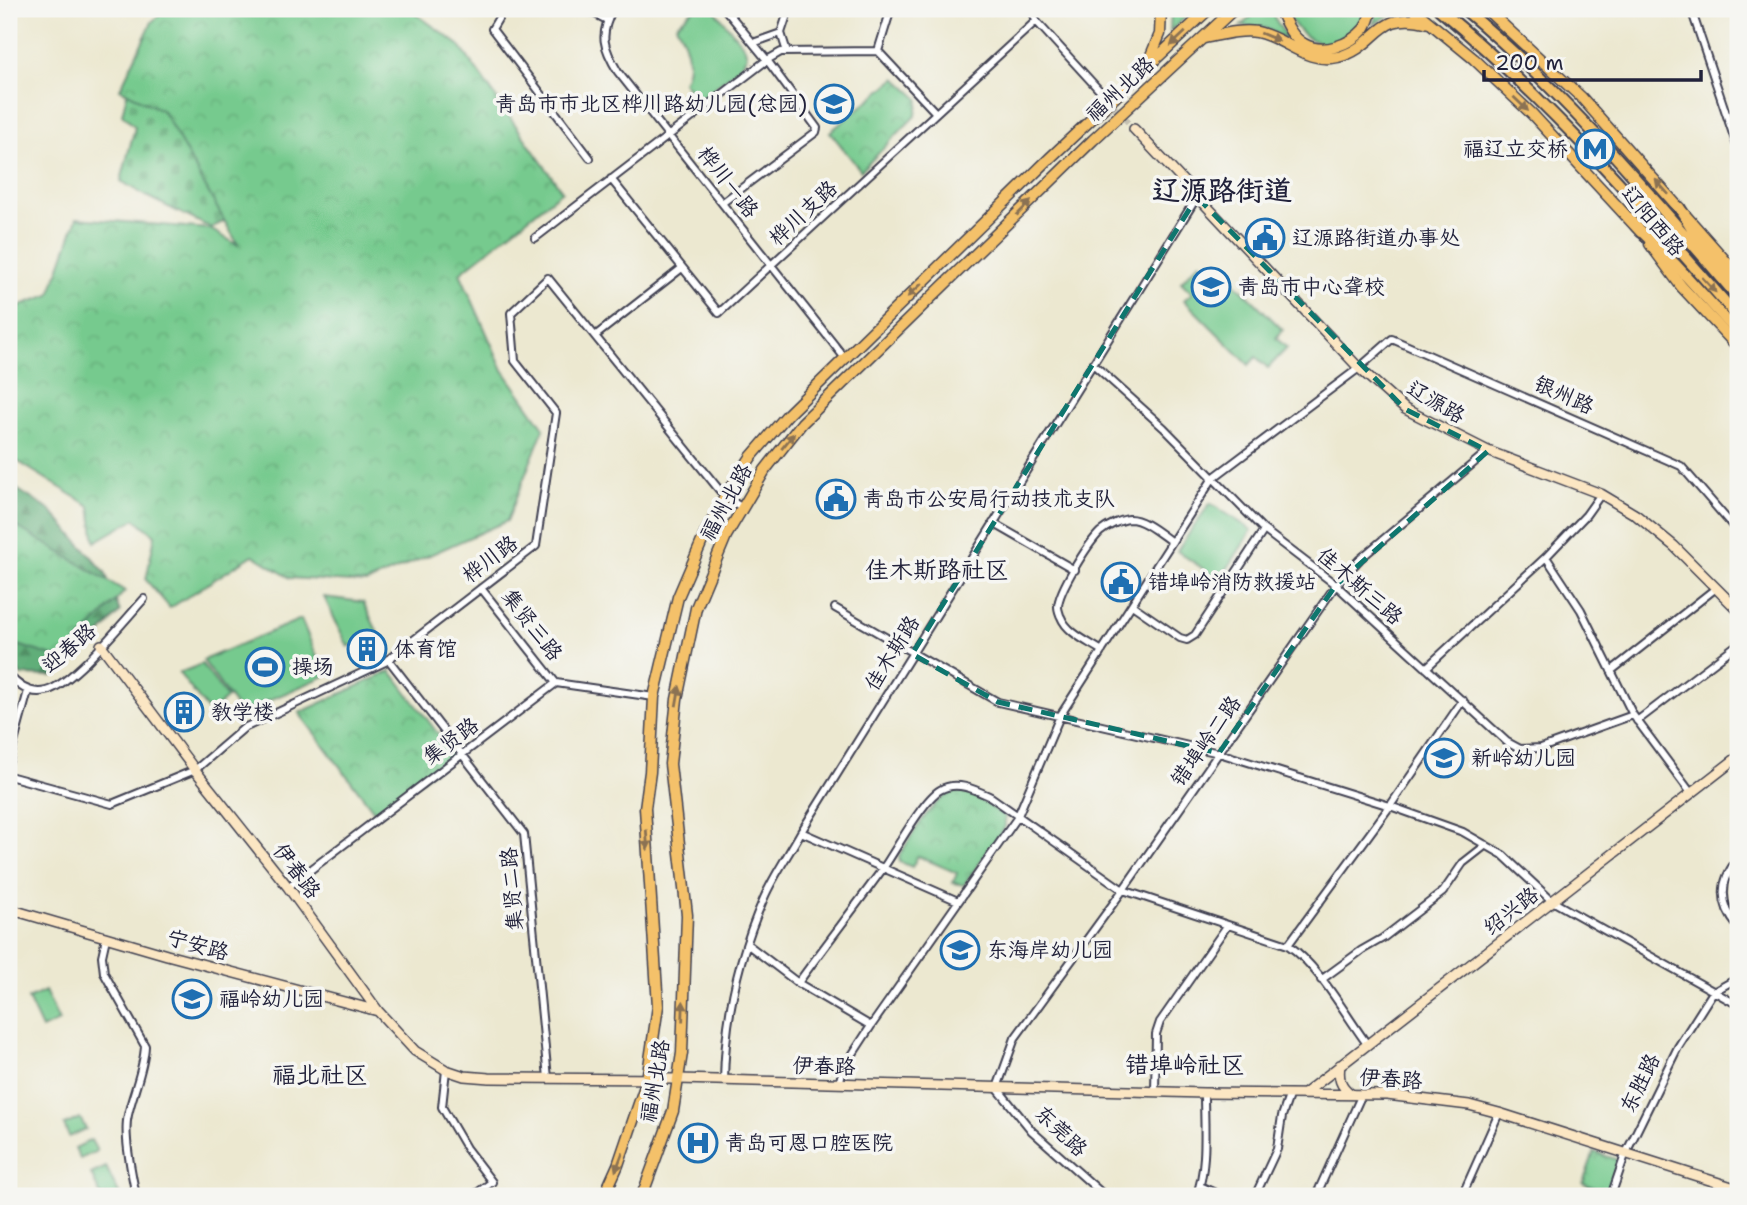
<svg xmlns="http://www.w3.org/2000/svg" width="1747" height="1205" viewBox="0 0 1747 1205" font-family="'Shantell Sans','LXGW WenKai TC',sans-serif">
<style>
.grass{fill:#76ca8e;stroke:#4c7664;stroke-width:2}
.forest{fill:url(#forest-firs);stroke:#41685a;stroke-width:2}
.cemetery{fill:url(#cemetery-stones);stroke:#4c7664;stroke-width:2}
.park{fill:url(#park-crowns);stroke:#4c7664;stroke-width:2}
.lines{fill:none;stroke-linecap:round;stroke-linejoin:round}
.street-tunnel{stroke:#c4c0b2;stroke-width:6;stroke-dasharray:6 3;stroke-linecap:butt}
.street-casing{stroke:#404051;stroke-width:10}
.secondary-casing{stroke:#404051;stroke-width:12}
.primary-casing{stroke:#404051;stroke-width:13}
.highway-casing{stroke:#404051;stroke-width:14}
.street{stroke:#fff;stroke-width:6}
.secondary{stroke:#fbe6c3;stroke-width:9}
.primary{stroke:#f4c16a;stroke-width:10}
.highway{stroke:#f4c16a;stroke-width:10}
.oneway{fill:#8b7252}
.marked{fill:none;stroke:#0f766e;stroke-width:5;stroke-dasharray:14 9;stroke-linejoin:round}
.labels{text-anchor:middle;stroke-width:7;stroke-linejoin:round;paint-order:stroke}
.street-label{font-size:21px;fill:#22223b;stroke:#f6f6f2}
.poi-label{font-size:21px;fill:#22223b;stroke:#f6f6f2;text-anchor:start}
.quarter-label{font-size:24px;fill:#22223b;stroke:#f6f6f2}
.district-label{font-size:28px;font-weight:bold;fill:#22223b;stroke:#f6f6f2}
</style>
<defs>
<pattern id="forest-firs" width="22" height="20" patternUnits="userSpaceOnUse" patternTransform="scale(1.75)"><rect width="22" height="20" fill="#60ae79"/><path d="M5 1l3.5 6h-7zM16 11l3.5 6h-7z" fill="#4f8d64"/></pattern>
<pattern id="cemetery-stones" width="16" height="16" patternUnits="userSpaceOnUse" patternTransform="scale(1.75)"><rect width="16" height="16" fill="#76ca8e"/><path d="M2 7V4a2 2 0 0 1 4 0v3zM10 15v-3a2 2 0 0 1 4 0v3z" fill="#66ad7b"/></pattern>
<pattern id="park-crowns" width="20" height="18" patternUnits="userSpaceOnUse" patternTransform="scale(1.75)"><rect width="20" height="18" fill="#76ca8e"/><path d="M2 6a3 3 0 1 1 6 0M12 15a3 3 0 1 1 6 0" fill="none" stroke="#66ad7b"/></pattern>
</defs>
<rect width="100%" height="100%" fill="#f6f6f2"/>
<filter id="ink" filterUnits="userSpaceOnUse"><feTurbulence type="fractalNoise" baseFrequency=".0143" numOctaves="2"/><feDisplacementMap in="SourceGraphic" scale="14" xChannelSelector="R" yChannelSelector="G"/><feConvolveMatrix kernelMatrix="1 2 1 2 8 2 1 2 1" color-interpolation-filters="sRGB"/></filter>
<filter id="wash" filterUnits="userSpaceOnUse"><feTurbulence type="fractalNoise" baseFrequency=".00686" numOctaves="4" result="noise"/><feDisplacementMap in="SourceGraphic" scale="28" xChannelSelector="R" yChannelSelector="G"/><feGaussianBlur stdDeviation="1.57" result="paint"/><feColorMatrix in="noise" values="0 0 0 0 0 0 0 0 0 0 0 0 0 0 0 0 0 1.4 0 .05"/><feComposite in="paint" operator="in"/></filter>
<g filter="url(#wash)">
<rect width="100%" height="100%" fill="#ece8d0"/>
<path class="grass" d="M694,9H714L745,48L747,56L738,69L698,100L683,82C693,63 687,43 676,25Z
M1171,9H1195L1170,31Z
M1259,9H1274V17L1288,40L1265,28L1241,26Z
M1290,9H1366C1364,14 1362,20 1359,25C1338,56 1302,45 1288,14L1291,13Z
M1378,9H1401L1400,12L1387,16L1373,25Z
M1200,262L1211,272L1204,280L1218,266L1283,330L1276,338L1287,348L1268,368L1256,357L1249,365L1184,300L1192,293L1181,282Z
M1210,503L1252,530L1220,580L1177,551Z
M324,597L363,602L378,633L348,647Z
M301,619L325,676L240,713L203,660Z
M202,664L227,698L209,712L179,673Z
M45,991L59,1021L42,1029L28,999Z
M80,1118L86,1129L69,1137L64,1125Z
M91,1140L97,1151L80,1159L75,1148Z
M106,1167L120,1196H101L91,1174Z"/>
<path class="forest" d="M9,484L51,511L105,572L120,612L80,657L52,676L21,675L12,661L14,629L9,624Z"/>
<path class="cemetery" d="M129,86L150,99L170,117L229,219L211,228L144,195L121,181L135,127L122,114Z"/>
<path class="park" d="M165,9H409L459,45L562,191L460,273L503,370L544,428L507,521L366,583L290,578L253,555L170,608L146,580L155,535L135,519L95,542L90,506L9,456V309L50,295L77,218L210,229L238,245L163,111L120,89L152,22Z
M896,78L919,99L916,115L861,171L830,132Z
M9,522L125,591L62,659L9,642Z
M391,671L454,755L377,815L299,713Z
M955,790L972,795L1005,816V827L964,885L953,883L957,873L918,856L912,867L900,862L899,856C916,830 927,805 955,790Z
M1594,1152L1618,1160L1608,1193L1583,1183Z"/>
</g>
<g filter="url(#ink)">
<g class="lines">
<path class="street-tunnel" d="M1100,91L1134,129"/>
<defs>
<path id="street" d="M504,9L492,29L590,158
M586,9L607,20
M613,9C599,35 603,47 618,72L844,357
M1032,9L1036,21L1100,91
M1691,9L1738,149
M753,43L781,33
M878,51L891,9
M787,52L781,33L789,9
M611,179L719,313L1036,21
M722,203L816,132L817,128L767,60L725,9
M535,238L767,60L781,52L878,51L936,113
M595,336L682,268
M1093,364L1164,428L1264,530L1336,585L1507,742L1520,749L1541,748L1633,715
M993,523L1075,570
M1546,557L1581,610L1633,715L1691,793
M481,588L556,683
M1132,605L1180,638L1187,640L1195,635L1264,530
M835,608L998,702L1219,753L1390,806L1463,832L1503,855L1552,901L1738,1005
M1102,651C1089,642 1067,633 1061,617C1060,616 1058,609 1058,607C1058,591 1088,544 1100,532C1107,526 1120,520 1129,519C1144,519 1160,534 1172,542
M388,659L524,834L548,1078
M1426,668L1546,557L1586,515L1601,494
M1611,671L1716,588
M9,675C18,686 30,695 46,691C73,684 124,621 144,599
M1637,721L1738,644
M9,761L28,691
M9,776L112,804L195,770L244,728L385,662L536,546L556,413L515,361L511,313L548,278L725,497L743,508
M801,832L958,901
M1738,859C1719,881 1719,904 1738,927
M288,887L556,683L654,697
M106,938L102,956L104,973L145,1046C144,1069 133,1092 128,1115C123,1134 132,1175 136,1196
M747,944L798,983L871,1026
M1288,945L1390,806L1463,700
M1321,980L1362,950L1383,938L1443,892L1463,863L1486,845
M798,983C826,944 856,906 884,867C897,848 923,800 940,790C957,780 976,790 991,797L1123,890L1288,945C1318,965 1345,1014 1367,1044
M446,1070L442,1107L466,1148L492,1182L473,1196
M724,1081C725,1017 738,957 764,898C774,875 789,854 801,832L1197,197
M839,1084L843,1069L871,1026L1017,818L1060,716L1213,478L1359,368L1392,339L1681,466L1738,532
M1155,1092L1156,1034L1160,1022L1227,926
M1200,1186L1222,1196
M1105,1196L1032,1131L997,1088L1015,1038L1123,890L1336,585L1360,559L1488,451
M1196,1196C1208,1169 1204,1124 1204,1093
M1255,1196L1277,1149L1282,1116L1290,1093
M1316,1196L1362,1094
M1462,1196L1499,1113
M1611,1196L1625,1155L1678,1047L1713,992L1738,978"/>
<path id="secondary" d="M1134,129L1359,368L1405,409L1488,451L1601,494L1636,515L1674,546L1738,610
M101,645L195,770L288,887L378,1011L415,1051L446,1070L464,1076L489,1078L679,1079L1204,1093L1387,1095L1469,1105L1499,1113L1738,1189
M9,909L167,955L378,1011
M1340,1065C1338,1078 1340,1086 1351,1094
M1305,1093L1738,757"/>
<path id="primary" d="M1279,9C1285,21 1291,37 1304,44C1323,55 1350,45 1364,29C1368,24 1370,15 1372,9
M1413,9L1474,59L1532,114L1641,232
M1486,9L1582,98L1738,275
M1204,38C1220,35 1241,29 1257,32C1286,38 1306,64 1338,57C1379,47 1376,8 1429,23
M1147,65L1160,34L1161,9
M1650,244L1681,286L1738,347
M604,1196L618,1165L647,1080L658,1006L645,808L650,772L654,697L678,597L706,532L725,497L751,457L788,414L1050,158L1209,9
M642,1196L673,1111L682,1053L687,915L670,764L677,699L696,608L726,536L765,470L802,423L1093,140L1234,9"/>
<path id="highway" d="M1439,9C1549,100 1644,209 1738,317
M1464,9C1566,93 1652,197 1738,297
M1679,207L1699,240L1738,285
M1636,226L1676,265L1738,333"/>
</defs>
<use href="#street" class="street-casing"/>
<use href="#secondary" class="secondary-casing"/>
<use href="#primary" class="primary-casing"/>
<use href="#highway" class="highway-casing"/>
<use href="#street" class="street"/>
<use href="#secondary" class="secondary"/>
<use href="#primary" class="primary"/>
<use href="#highway" class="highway"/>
</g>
<defs><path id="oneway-solid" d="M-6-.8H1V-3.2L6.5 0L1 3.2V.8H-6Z" transform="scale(1.75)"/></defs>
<g class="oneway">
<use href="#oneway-solid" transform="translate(1270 37) rotate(22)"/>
<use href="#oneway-solid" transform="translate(1178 39) rotate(137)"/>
<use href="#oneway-solid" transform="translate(1521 104) rotate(44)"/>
<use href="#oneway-solid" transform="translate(1662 187) rotate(-131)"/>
<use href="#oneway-solid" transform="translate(1024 208) rotate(-45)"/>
<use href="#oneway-solid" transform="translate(1709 285) rotate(48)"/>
<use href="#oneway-solid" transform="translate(915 290) rotate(137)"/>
<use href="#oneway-solid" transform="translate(788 441) rotate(-51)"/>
<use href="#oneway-solid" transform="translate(678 696) rotate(-80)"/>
<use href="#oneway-solid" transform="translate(647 840) rotate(86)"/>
<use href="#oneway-solid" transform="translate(683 1011) rotate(-88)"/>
<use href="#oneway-solid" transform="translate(619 1162) rotate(111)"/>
</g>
</g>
<path class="marked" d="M1197,197L1405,409L1488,451L1336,585L1219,753L998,702L912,654Z"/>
<defs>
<symbol id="school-ring" viewBox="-11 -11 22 22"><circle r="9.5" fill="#f6f6f2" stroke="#1f6fb2" stroke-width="1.5"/><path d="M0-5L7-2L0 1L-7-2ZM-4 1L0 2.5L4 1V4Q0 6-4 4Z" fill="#1f6fb2"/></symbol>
<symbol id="metro-ring" viewBox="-11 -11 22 22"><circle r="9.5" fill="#f6f6f2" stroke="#1f6fb2" stroke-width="1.5"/><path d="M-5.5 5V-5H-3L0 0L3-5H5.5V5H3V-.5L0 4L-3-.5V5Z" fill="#1f6fb2"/></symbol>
<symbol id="civic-ring" viewBox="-11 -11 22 22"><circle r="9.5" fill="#f6f6f2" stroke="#1f6fb2" stroke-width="1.5"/><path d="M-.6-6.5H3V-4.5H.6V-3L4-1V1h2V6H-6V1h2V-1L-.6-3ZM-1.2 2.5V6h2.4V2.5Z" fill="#1f6fb2"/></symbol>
<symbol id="building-ring" viewBox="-11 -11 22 22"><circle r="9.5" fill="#f6f6f2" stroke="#1f6fb2" stroke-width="1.5"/><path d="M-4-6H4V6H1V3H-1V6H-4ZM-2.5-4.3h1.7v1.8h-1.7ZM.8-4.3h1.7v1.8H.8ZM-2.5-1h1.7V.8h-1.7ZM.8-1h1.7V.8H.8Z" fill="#1f6fb2"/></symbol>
<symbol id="stadium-ring" viewBox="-11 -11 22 22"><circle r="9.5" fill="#f6f6f2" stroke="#1f6fb2" stroke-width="1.5"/><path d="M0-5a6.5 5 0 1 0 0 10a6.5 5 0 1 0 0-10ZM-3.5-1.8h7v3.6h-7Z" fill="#1f6fb2"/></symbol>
<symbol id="hospital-ring" viewBox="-11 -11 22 22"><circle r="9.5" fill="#f6f6f2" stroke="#1f6fb2" stroke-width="1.5"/><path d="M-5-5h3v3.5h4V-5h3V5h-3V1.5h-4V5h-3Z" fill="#1f6fb2"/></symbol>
</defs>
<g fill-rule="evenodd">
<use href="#school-ring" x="812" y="82" width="44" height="44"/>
<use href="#metro-ring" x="1573" y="127" width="44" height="44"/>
<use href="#civic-ring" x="1243" y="216" width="44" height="44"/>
<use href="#school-ring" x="1189" y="265" width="44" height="44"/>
<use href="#civic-ring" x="814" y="477" width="44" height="44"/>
<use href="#civic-ring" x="1099" y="560" width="44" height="44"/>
<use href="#building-ring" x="345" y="627" width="44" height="44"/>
<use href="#stadium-ring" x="243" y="645" width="44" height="44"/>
<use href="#building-ring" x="162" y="690" width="44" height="44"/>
<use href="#school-ring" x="1422" y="736" width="44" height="44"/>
<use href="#school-ring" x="938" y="928" width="44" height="44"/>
<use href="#school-ring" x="170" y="977" width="44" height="44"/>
<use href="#hospital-ring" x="676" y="1121" width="44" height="44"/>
</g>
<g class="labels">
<g class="street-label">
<text transform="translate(1120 89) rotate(-43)" y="7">福州北路</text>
<text transform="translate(728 182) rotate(52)" y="7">桦川一路</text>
<text transform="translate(803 213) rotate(-43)" y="7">桦川支路</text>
<text transform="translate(1653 221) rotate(50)" y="7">辽阳西路</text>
<text transform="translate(1564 395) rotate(24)" y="7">银州路</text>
<text transform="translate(1436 402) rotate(30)" y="7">辽源路</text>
<text transform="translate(726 502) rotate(-61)" y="7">福州北路</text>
<text transform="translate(490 559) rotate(-37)" y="7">桦川路</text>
<text transform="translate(1360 586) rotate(41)" y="7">佳木斯三路</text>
<text transform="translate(532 625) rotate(52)" y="7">集贤三路</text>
<text transform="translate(69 648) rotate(-41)" y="7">迎春路</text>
<text transform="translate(892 653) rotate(-58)" y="7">佳木斯路</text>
<text transform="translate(451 741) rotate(-37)" y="7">集贤路</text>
<text transform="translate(1206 741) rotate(-55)" y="7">错埠岭二路</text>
<text transform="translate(297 871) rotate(53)" y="7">伊春路</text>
<text transform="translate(512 889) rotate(-95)" y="7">集贤二路</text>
<text transform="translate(1511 911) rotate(-38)" y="7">绍兴路</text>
<text transform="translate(198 945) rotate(15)" y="7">宁安路</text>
<text transform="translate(824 1066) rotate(2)" y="7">伊春路</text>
<text transform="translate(1391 1079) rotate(4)" y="7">伊春路</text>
<text transform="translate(655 1081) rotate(-80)" y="7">福州北路</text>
<text transform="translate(1640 1083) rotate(-64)" y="7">东胜路</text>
<text transform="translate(1061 1131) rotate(44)" y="7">东莞路</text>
</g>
<g class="poi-label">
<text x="807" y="111" text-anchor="end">青岛市市北区桦川路幼儿园(总园)</text>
<text x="1568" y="156" text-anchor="end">福辽立交桥</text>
<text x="1292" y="245">辽源路街道办事处</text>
<text x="1238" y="294">青岛市中心聋校</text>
<text x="863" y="506">青岛市公安局行动技术支队</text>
<text x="1148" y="589">错埠岭消防救援站</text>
<text x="394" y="656">体育馆</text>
<text x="292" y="674">操场</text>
<text x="211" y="719">教学楼</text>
<text x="1471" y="765">新岭幼儿园</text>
<text x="987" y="957">东海岸幼儿园</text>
<text x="219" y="1006">福岭幼儿园</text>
<text x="725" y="1150">青岛可恩口腔医院</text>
</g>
<g class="quarter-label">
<text x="937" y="578">佳木斯路社区</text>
<text x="1185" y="1073">错埠岭社区</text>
<text x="320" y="1083">福北社区</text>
</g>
<g class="district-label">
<text x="1222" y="200">辽源路街道</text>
</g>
</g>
<rect width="1747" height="1205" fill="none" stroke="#f6f6f2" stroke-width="35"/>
<path d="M1484 70v10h217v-10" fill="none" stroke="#22223b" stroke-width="3.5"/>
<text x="1495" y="70" font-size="21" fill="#22223b" stroke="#f6f6f2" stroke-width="5" paint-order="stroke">200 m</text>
</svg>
